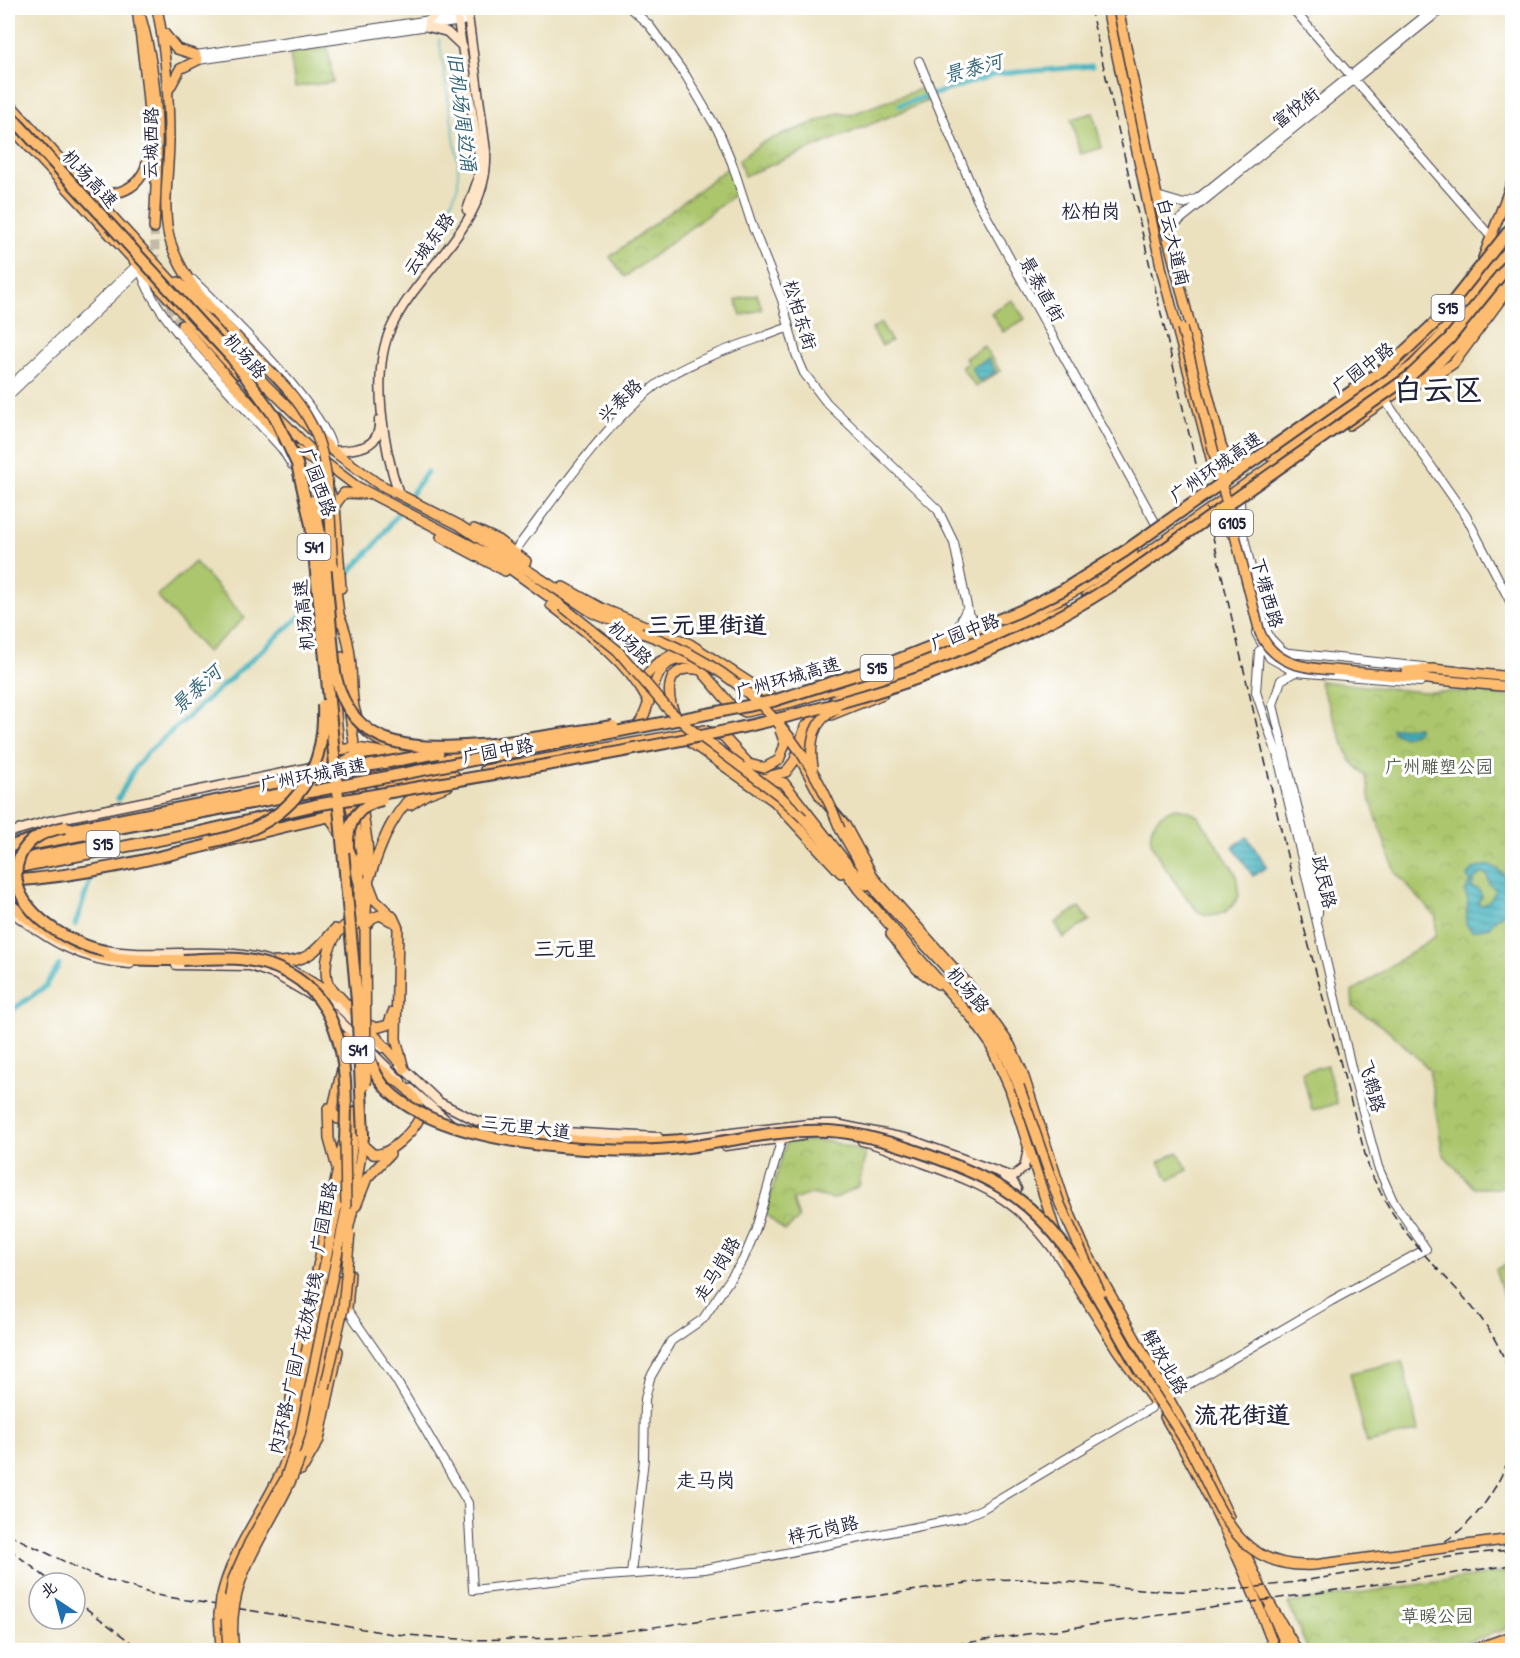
<svg xmlns="http://www.w3.org/2000/svg" width="1520" height="1658" viewBox="0 0 1520 1658" font-family="'Patrick Hand','LXGW WenKai TC',sans-serif">
<style>
.park{fill:url(#park-crowns);stroke:#667454;stroke-width:1.5}
.pitch{fill:#abc66c;stroke:#667454;stroke-width:1.5}
.water{fill:url(#water-rules);stroke:#346b7d;stroke-width:1.5;fill-rule:evenodd}
.lines{fill:none;stroke-linecap:round;stroke-linejoin:round}
.stream{stroke:#45b4bf;stroke-width:1.5}
.canal{stroke:#45b4bf;stroke-width:5}
.primary-tunnel{stroke:#c3bba5;stroke-width:9;stroke-dasharray:9 4.5;stroke-linecap:butt}
.tertiary-casing{stroke:#403f4f;stroke-width:10}
.secondary-casing{stroke:#403f4f;stroke-width:11}
.primary-casing{stroke:#403f4f;stroke-width:12}
.trunk-casing{stroke:#403f4f;stroke-width:12}
.motorway-casing{stroke:#403f4f;stroke-width:14}
.tertiary{stroke:#fff;stroke-width:8}
.secondary{stroke:#ffe4c6;stroke-width:8}
.primary{stroke:#febc70;stroke-width:9}
.trunk{stroke:#febc70;stroke-width:9}
.motorway{stroke:#febc70;stroke-width:10}
.rail{stroke:#22223b;stroke-width:1.5;stroke-dasharray:9 4.5;stroke-linecap:butt}
.primary-bridge-casing{stroke:#403f4f;stroke-width:12;stroke-linecap:butt}
.trunk-bridge-casing{stroke:#403f4f;stroke-width:12;stroke-linecap:butt}
.motorway-bridge-casing{stroke:#403f4f;stroke-width:14;stroke-linecap:butt}
.primary-bridge{stroke:#febc70;stroke-width:9}
.trunk-bridge{stroke:#febc70;stroke-width:9}
.motorway-bridge{stroke:#febc70;stroke-width:10}
.labels{text-anchor:middle;stroke-width:6;stroke-linejoin:round;paint-order:stroke}
.shield{fill:#fff;stroke:#646476;stroke-width:1.5}
.shield-label{font-size:16px;font-weight:bold;fill:#22223b}
.street-label{font-size:18px;fill:#22223b;stroke:#fff}
.park-label{font-size:18px;fill:#525b4c;stroke:#fff}
.water-label{font-size:20px;font-style:italic;fill:#326476;stroke:#fff}
.neighbourhood-label{font-size:20px;fill:#22223b;stroke:#fff}
.quarter-label{font-size:21px;fill:#22223b;stroke:#fff}
.district-label{font-size:24px;font-weight:bold;fill:#22223b;stroke:#fff}
.town-label{font-size:30px;font-weight:bold;fill:#22223b;stroke:#fff}
</style>
<defs>
<pattern id="park-crowns" width="20" height="18" patternUnits="userSpaceOnUse" patternTransform="scale(1.5)"><rect width="20" height="18" fill="#abc66c"/><path d="M2 6a3 3 0 1 1 6 0M12 15a3 3 0 1 1 6 0" fill="none" stroke="#93aa5e"/></pattern>
<pattern id="water-rules" width="6" height="5" patternUnits="userSpaceOnUse" patternTransform="scale(1.5)"><rect width="6" height="5" fill="#45b4bf"/><path d="M0 2.5h6" fill="none" stroke="#39929c"/></pattern>
</defs>
<rect width="100%" height="100%" fill="#fff"/>
<filter id="ink" filterUnits="userSpaceOnUse"><feTurbulence type="fractalNoise" baseFrequency=".0167" numOctaves="2"/><feDisplacementMap in="SourceGraphic" scale="12" xChannelSelector="R" yChannelSelector="G"/><feConvolveMatrix kernelMatrix="1 2 1 2 8 2 1 2 1" color-interpolation-filters="sRGB"/></filter>
<filter id="wash" filterUnits="userSpaceOnUse"><feTurbulence type="fractalNoise" baseFrequency=".008" numOctaves="4" result="noise"/><feDisplacementMap in="SourceGraphic" scale="24" xChannelSelector="R" yChannelSelector="G"/><feGaussianBlur stdDeviation="1.35" result="paint"/><feColorMatrix in="noise" values="0 0 0 0 0 0 0 0 0 0 0 0 0 0 0 0 0 1.4 0 .05"/><feComposite in="paint" operator="in"/></filter>
<g filter="url(#wash)">
<rect width="100%" height="100%" fill="#ebe1bf"/>
<path class="park" d="M328,48L333,82L295,87L290,53Z
M925,87L930,100L744,176L739,160L761,143L839,113L850,115Z
M729,167L738,192L625,277L610,257Z
M1319,681L1422,692H1484L1512,698V1185L1496,1188H1474L1443,1154L1429,1069L1389,1031L1353,1007L1352,992L1435,936L1436,917L1395,872L1371,802L1366,776L1350,760Z
M1080,907L1090,921L1064,938L1055,923Z
M787,1140L829,1141L866,1152L859,1186L834,1199L810,1194L793,1200L799,1219L785,1231L765,1214Z
M1512,1571V1627L1445,1650H1308L1288,1603Z"/>
<path class="pitch" d="M1093,113L1102,148L1080,154L1071,119Z
M757,294L762,309L741,316L736,300Z
M1012,300L1025,319L1003,332L991,313Z
M881,323L891,341L882,346L872,329Z
M984,346L1000,371L976,387L961,367L968,363L965,358Z
M195,562L245,618L207,652L157,596Z
M1177,808L1189,811L1199,817L1236,874L1239,896C1229,913 1218,920 1199,912C1188,901 1155,856 1151,841C1148,824 1161,811 1177,808Z
M1327,1065L1337,1104L1312,1110L1302,1072Z
M1178,1152L1188,1170L1169,1180L1159,1162Z
M1512,1263V1315H1510L1495,1269Z
M1402,1361L1419,1431L1367,1443L1350,1373Z"/>
<path class="water" d="M988,359L996,372L979,382L971,368Z
M1418,727V731L1404,737L1393,732L1392,728Z
M1247,837L1267,867L1253,876L1233,847Z
M1490,865C1511,875 1513,890 1512,911L1499,916L1489,927L1472,931L1466,924L1468,901L1465,892L1471,882L1467,877L1473,869ZM1480,874H1487L1489,883L1496,890L1491,899L1481,906L1478,902L1482,896L1478,889L1472,888L1474,880Z"/>
<g class="lines">
<path class="stream" d="M439,39L458,163V185L444,222"/>
<path class="canal" d="M900,105L997,74L1092,66
M346,576L376,544L427,472
M118,799L133,771L146,754L307,610
M75,925L92,875
M8,1013L46,986L59,965"/>
</g>
</g>
<g filter="url(#ink)">
<g class="lines">
<path class="primary-tunnel" d="M154,228L156,267
M162,293L182,325"/>
<defs>
<path id="tertiary" d="M630,8L649,25L686,76L720,134L732,163L753,228L782,300L796,354L804,373L827,403L938,510L954,543L969,616L981,624
M1292,8L1492,238
M196,55L457,16L469,17
M198,60L462,21
M919,61L977,199L1156,524
M1157,196L1184,204L1198,198L1435,8
M1166,231L1443,8
M141,269C148,315 248,409 282,449L292,465
M193,280C227,314 325,408 333,451
M8,388L137,265L143,264
M8,396L141,269
M1385,400L1466,516L1512,605
M1240,500L1241,525L1265,627L1270,638L1280,648
M1221,514L1231,534
M514,552C556,497 612,411 671,375C707,354 751,342 789,327
M1256,633L1270,658L1295,672L1420,682
M955,634L966,610
M1290,653L1424,667
M1295,672L1281,680L1273,705L1318,893V913
M347,1309L396,1380L468,1503L473,1590L578,1578L705,1569L961,1518L982,1509L1151,1408
M1172,1394L1331,1301L1426,1249L1393,1201L1378,1167L1352,1071L1278,757L1256,692L1259,651L1271,646L1293,655
M631,1574L644,1459L645,1399L650,1378L671,1341L703,1319L743,1260L755,1232L782,1138"/>
<path id="secondary" d="M456,8L479,156L478,179L467,210
M428,21L443,8
M428,27L447,32L463,47
M333,451C356,450 381,449 379,420
M399,494C384,450 370,372 391,328C419,267 490,226 486,151L467,8
M8,833L45,822L316,766
M8,909C46,939 80,961 130,964
M100,949C167,963 244,935 304,978
M176,965L250,966L276,975L312,996
M324,993L382,1048
M325,1006L401,1081
M400,1065L439,1102L477,1121L564,1132L658,1137
M411,1089L451,1124
M680,1139L808,1124H836L909,1139L1012,1177L1024,1168L1028,1149
M862,1141C883,1146 903,1155 923,1163C992,1188 1024,1203 1065,1266
M725,1146L802,1136
M1004,1177L1013,1182L1017,1189L1015,1194L1007,1198
M1140,1364L1159,1387"/>
<path id="primary" d="M157,8C166,52 169,95 169,140C169,171 162,206 169,237C179,275 209,307 235,335
M141,18C162,90 158,155 154,228
M164,33L177,49L196,55
M169,89L180,69L198,60
M1483,258L1512,182
M182,325L283,441
M1414,384L1432,378L1454,363L1512,284
M1317,434L1412,366
M1270,456L1300,435
M321,519L318,495L321,490L325,489L330,492L335,505L341,588
M333,566L340,622
M340,617C370,686 318,740 427,753
M342,657L354,744
M332,672L339,746
M449,757L518,746
M426,758L457,761
M433,759L384,768L377,773V782C394,790 432,772 455,776
M319,762L326,747V726
M317,766C343,735 375,753 407,757
M357,770L367,841L369,872
M485,770L698,731
M343,772L361,852L357,938
M410,805L427,794L448,786
M368,882C381,845 392,809 425,785
M368,882L375,900L393,917L398,928L396,1039L404,1069
M359,883C356,873 354,862 350,852C345,839 334,829 330,816C317,776 339,754 378,753
M365,926L368,885
M357,927L348,923C330,936 322,963 328,984L397,1060
M365,927L372,918L380,915L391,921
M275,962C307,963 315,952 335,929
M300,975L336,997
M369,1025L376,1028L388,1025L393,1012
M339,1046L340,1039L345,1037L362,1053
M342,1069L332,1112L338,1119L350,1116
M328,1108L329,1139L337,1168
M364,1146L373,1154C389,1157 414,1130 420,1117C419,1087 389,1079 372,1062
M348,1177L357,1111
M356,1206L367,1178L390,1154
M347,1308L350,1274
M292,1425L291,1398L343,1144
M302,1460L342,1280
M304,1466L319,1440L338,1351
M221,1599C231,1551 262,1514 282,1470C299,1430 306,1384 315,1341
M1270,1609L1288,1650
M219,1615L221,1650"/>
<path id="trunk" d="M1107,8L1162,271L1216,477
M1118,8L1157,196L1221,445C1225,457 1233,459 1244,463L1251,458
M8,102L267,386L333,451L377,483L459,525L593,613L640,632
M8,124L239,374
M92,193C114,196 135,192 145,169C157,139 141,43 137,8
M178,282L211,310
M1455,307L1510,238
M276,415L319,458L356,486L495,558L562,606
M1349,425L1402,389L1412,366L1456,320L1512,250
M1289,437L1300,435L1393,369L1442,322
M287,445L321,465
M335,505L344,493L366,494
M474,529L498,540L526,561
M441,537L505,571
M563,587L601,608L690,644L778,701
M1087,595L1317,434L1331,432
M551,605C587,632 627,661 648,701
M1333,670L1512,687
M1407,671L1432,669L1512,677
M638,685L656,664L676,652L682,644
M831,715L883,694
M676,717C665,693 665,662 701,670L731,705L745,712L792,702L838,688L1019,620L1079,589L1133,552
M638,725C658,701 647,644 703,663
M703,730L723,736L749,764
M814,730L805,746L802,762L820,796L845,825L874,878L967,983L976,996
M690,742L774,801L841,873
M749,772L766,777L786,772L795,760L805,727L837,698L1001,636L1065,608
M769,784L776,780L784,783L852,870L867,885
M803,818L828,846L858,889L972,1018L989,1042L1010,1089L1068,1271L1118,1351L1154,1401
M840,829L878,894L986,1011L1010,1045L1022,1071L1064,1200L1086,1251L1198,1451L1229,1517
M891,934L917,969L938,984
M976,1007L1003,1051L1019,1086
M337,1206L342,1166
M352,1213L362,1147
M1165,1417C1199,1474 1228,1534 1254,1595C1262,1613 1267,1632 1276,1650
M294,1431L296,1396L306,1353
M301,1470L314,1439L325,1388
M1237,1535L1263,1592L1297,1650
M1472,1650L1512,1636
M1503,1650L1512,1647"/>
<path id="motorway" d="M1402,389C1450,362 1479,316 1512,274
M57,832L327,779
M28,845L315,791
M8,847L36,838
M8,862L101,844
M8,869L200,832L316,805
M8,881C118,874 222,839 330,816
M8,903C75,957 97,961 183,960
M501,1134L617,1144L683,1140
M362,1147L363,1136"/>
</defs>
<use href="#tertiary" class="tertiary-casing"/>
<use href="#secondary" class="secondary-casing"/>
<use href="#primary" class="primary-casing"/>
<use href="#trunk" class="trunk-casing"/>
<use href="#motorway" class="motorway-casing"/>
<use href="#tertiary" class="tertiary"/>
<use href="#secondary" class="secondary"/>
<use href="#primary" class="primary"/>
<use href="#trunk" class="trunk"/>
<use href="#motorway" class="motorway"/>
<path class="rail" d="M1090,8L1302,920L1369,1169C1381,1195 1394,1218 1412,1240C1452,1289 1500,1322 1512,1387
M8,1534L92,1575L156,1595L393,1634L472,1640L557,1638L611,1633L989,1580C1062,1575 1134,1594 1207,1591C1309,1586 1410,1558 1512,1550
M8,1548L53,1583
M1408,1557C1462,1543 1493,1501 1512,1451
M75,1600L141,1650
M915,1650L1512,1565"/>
<defs>
<path id="primary-bridge" d="M235,335C260,362 293,389 310,422C332,460 329,522 333,566
M365,927L366,1085
M219,1615L221,1599"/>
<path id="trunk-bridge" d="M1182,328L1260,633C1274,664 1302,668 1333,670
M562,606L617,650L667,708L688,727L780,796L803,818
M640,632C738,667 803,731 840,829
M749,764L764,768L779,760L785,744L780,730
M813,767C809,743 812,721 836,709
M1019,1086L1060,1204L1100,1292
M346,1239L352,1213
M306,1353L337,1206
M1139,1368C1153,1395 1173,1420 1188,1446C1220,1504 1233,1570 1314,1565L1512,1539
M325,1388L343,1309L350,1233
M228,1650L226,1617L233,1579L249,1543L285,1479L300,1435L346,1211L345,1140
M234,1650C223,1571 276,1527 300,1458"/>
<path id="motorway-bridge" d="M8,113L232,358L275,417L297,464L311,525L326,668L357,1001L363,1136
M313,501L324,552L335,673C352,757 426,749 492,744
M486,745L613,726
M263,785L438,753
M315,791L773,701L877,668L1018,612L1063,590L1125,551L1392,363L1439,319L1512,227
M316,805C408,789 500,773 592,757C774,724 959,685 1116,583L1410,376L1449,339L1512,261
M65,827C46,831 29,837 20,856C0,905 67,944 105,951
M210,842C284,827 326,783 323,705
M348,847C347,822 357,806 382,800
M183,960C204,959 226,957 247,960C344,975 349,1062 345,1140
M363,1034C367,1052 372,1071 384,1086C435,1145 597,1155 671,1149C723,1144 777,1128 829,1131C874,1133 964,1165 1002,1188C1070,1229 1102,1309 1142,1374"/>
</defs>
<use href="#primary-bridge" class="primary-bridge-casing"/>
<use href="#trunk-bridge" class="trunk-bridge-casing"/>
<use href="#motorway-bridge" class="motorway-bridge-casing"/>
<use href="#primary-bridge" class="primary-bridge"/>
<use href="#trunk-bridge" class="trunk-bridge"/>
<use href="#motorway-bridge" class="motorway-bridge"/>
</g>
</g>
<g class="labels">
<g class="shield">
<rect x="1431.5" y="295" width="33" height="26" rx="4.5"/>
<rect x="1211" y="510" width="42" height="26" rx="4.5"/>
<rect x="297.5" y="534" width="33" height="26" rx="4.5"/>
<rect x="860.5" y="655" width="33" height="26" rx="4.5"/>
<rect x="86.5" y="831" width="33" height="26" rx="4.5"/>
<rect x="341.5" y="1037" width="33" height="26" rx="4.5"/>
</g>
<g class="shield-label">
<text x="1448" y="314">S15</text>
<text x="1232" y="529">G105</text>
<text x="314" y="553">S41</text>
<text x="877" y="674">S15</text>
<text x="103" y="850">S15</text>
<text x="358" y="1056">S41</text>
</g>
<g class="street-label">
<text transform="translate(1296 108) rotate(-38)" y="6">富悦街</text>
<text transform="translate(151 143) rotate(-89)" y="6">云城西路</text>
<text transform="translate(90 179) rotate(47)" y="6">机场高速</text>
<text transform="translate(1173 242) rotate(77)" y="6">白云大道南</text>
<text transform="translate(429 244) rotate(-54)" y="6">云城东路</text>
<text transform="translate(1042 289) rotate(61)" y="6">景泰直街</text>
<text transform="translate(800 315) rotate(73)" y="6">松柏东街</text>
<text transform="translate(245 356) rotate(48)" y="6">机场路</text>
<text transform="translate(1363 368) rotate(-37)" y="6">广园中路</text>
<text transform="translate(620 401) rotate(-45)" y="6">兴泰路</text>
<text transform="translate(1216 467) rotate(-35)" y="6">广州环城高速</text>
<text transform="translate(318 482) rotate(70)" y="6">广园西路</text>
<text transform="translate(1267 593) rotate(74)" y="6">下塘西路</text>
<text transform="translate(304 615) rotate(-96)" y="6">机场高速</text>
<text transform="translate(965 632) rotate(-21)" y="6">广园中路</text>
<text transform="translate(630 643) rotate(45)" y="6">机场路</text>
<text transform="translate(788 678) rotate(-16)" y="6">广州环城高速</text>
<text transform="translate(498 751) rotate(-10)" y="6">广园中路</text>
<text transform="translate(313 775) rotate(-11)" y="6">广州环城高速</text>
<text transform="translate(1324 882) rotate(77)" y="6">政民路</text>
<text transform="translate(968 990) rotate(49)" y="6">机场路</text>
<text transform="translate(1372 1086) rotate(75)" y="6">飞鹅路</text>
<text transform="translate(526 1127) rotate(7)" y="6">三元里大道</text>
<text transform="translate(324 1217) rotate(-79)" y="6">广园西路</text>
<text transform="translate(717 1269) rotate(-59)" y="6">走马岗路</text>
<text transform="translate(1165 1362) rotate(60)" y="6">解放北路</text>
<text transform="translate(296 1363) rotate(-77)" y="6">内环路-广园广花放射线</text>
<text transform="translate(823 1530) rotate(-13)" y="6">梓元岗路</text>
</g>
<g class="park-label">
<text x="1439" y="773">广州雕塑公园</text>
<text x="1437" y="1622">草暖公园</text>
</g>
<g class="water-label">
<text transform="translate(973 68) rotate(-15)" y="7">景泰河</text>
<text transform="translate(462 112) rotate(83)" y="7">旧机场周边涌</text>
<text transform="translate(196 689) rotate(-42)" y="7">景泰河</text>
</g>
<g class="neighbourhood-label">
<text x="1091" y="218">松柏岗</text>
<text x="706" y="1487">走马岗</text>
</g>
<g class="quarter-label">
<text x="565" y="956">三元里</text>
</g>
<g class="district-label">
<text x="707" y="633">三元里街道</text>
<text x="1242" y="1423">流花街道</text>
</g>
<g class="town-label">
<text x="1438" y="400">白云区</text>
</g>
</g>
<rect width="1520" height="1658" fill="none" stroke="#fff" stroke-width="30"/>
<g transform="translate(57 1601) rotate(324)"><circle r="28" fill="#ffffff" stroke="#a7a7b1" stroke-width="1.5"/>
<path d="M0-4.5L10 22L0 15L-10 22Z" fill="#1f6fb2"/>
<text y="-9" font-size="16" font-weight="bold" text-anchor="middle" fill="#22223b">北</text>
</g>
</svg>
